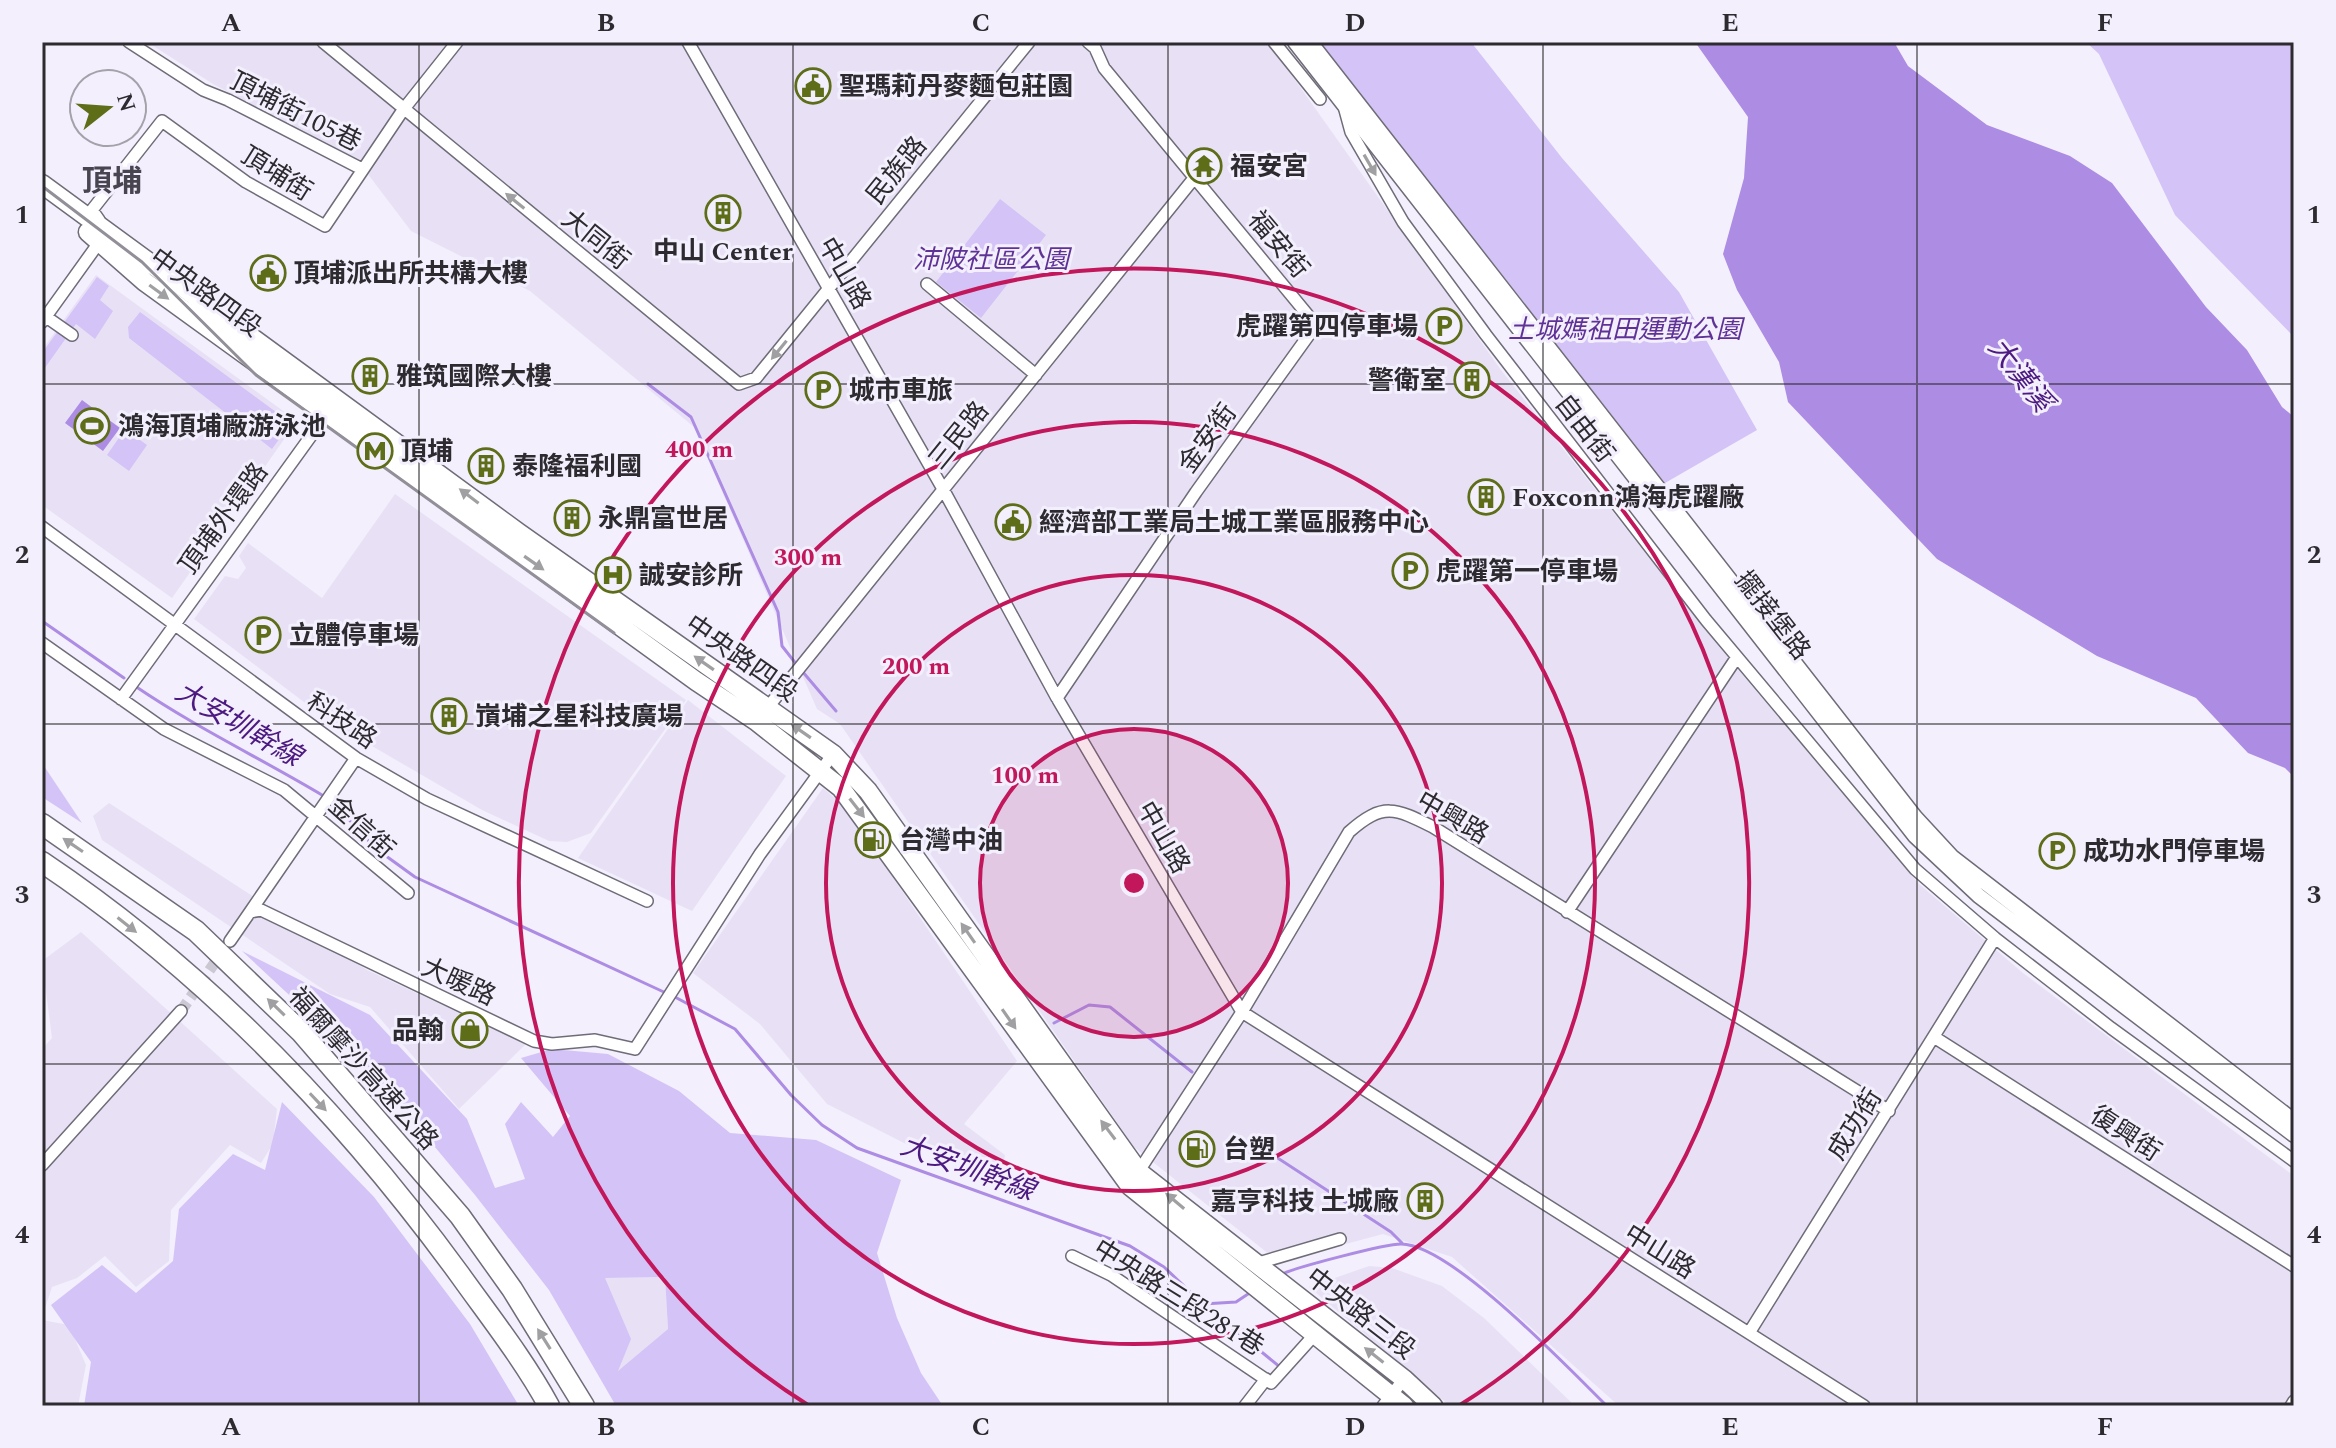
<svg xmlns="http://www.w3.org/2000/svg" width="2336" height="1448" viewBox="0 0 2336 1448" font-family="Spectral,'Noto Sans TC',serif">
<style>
.built{fill:#e8e1f6}
.green{fill:#d4c3f6;fill-rule:evenodd}
.water{fill:#ad8ce3}
.lines{fill:none;stroke-linecap:round;stroke-linejoin:round}
.stream{stroke:#ad8ce3;stroke-width:3}
.minor-tunnel{stroke:#cbc8d4;stroke-width:11;stroke-dasharray:11 5.5;stroke-linecap:butt}
.minor-casing{stroke:#6f6c78;stroke-width:14}
.tertiary-casing{stroke:#6f6c78;stroke-width:17}
.primary-casing{stroke:#6f6c78;stroke-width:21}
.motorway-casing{stroke:#6f6c78;stroke-width:23}
.minor{stroke:#fff;stroke-width:11}
.tertiary{stroke:#fff;stroke-width:14}
.primary{stroke:#fff;stroke-width:18}
.motorway{stroke:#fff;stroke-width:20}
.rail{stroke:#928f98;stroke-width:3}
.oneway{fill:#a0a0a2}
.grid{fill:none;stroke:#2d2b30;stroke-width:2;stroke-opacity:0.55}
.ring{fill:none;stroke:#c2185b;stroke-width:4}
.labels{text-anchor:middle;stroke-width:6;stroke-linejoin:round;paint-order:stroke}
.poi-label{font-size:26px;font-weight:bold;fill:#2d2b30;stroke:#f3effd;text-anchor:start}
.street-label{font-size:26px;fill:#2d2b30;stroke:#f3effd}
.park-label{font-size:26px;font-style:italic;fill:#5f3296;stroke:#f3effd}
.water-label{font-size:28px;font-style:italic;fill:#4c1a80;stroke:#f3effd}
.quarter-label{font-size:30px;font-weight:bold;fill:#494550;stroke:#f3effd}
.centre{fill:#c2185b;stroke:#f3effd;stroke-width:4}
.ring-label{font-size:24px;text-anchor:middle;font-weight:bold;fill:#c2185b;stroke:#f3effd;stroke-width:6;stroke-linejoin:round;paint-order:stroke}
.neatline{fill:none;stroke:#2d2b30;stroke-width:3}
.grid-label{font-size:26px;text-anchor:middle;font-weight:bold;fill:#2d2b30}
</style>
<rect width="100%" height="100%" fill="#f3effd"/>
<path class="built" d="M147,42H1268L1501,370L1725,654L1919,884L2023,973L2294,1176V1406H1619L1452,1257L1383,1234L1279,1262L1134,1147L840,724L817,709L694,427L530,291L411,231L358,161L213,84Z
M96,275L297,421L172,598L42,505V350Z
M395,494L686,700L591,833L567,842L549,841L482,810L329,721L194,619L225,576L238,579L246,568L239,556L248,543L322,598Z
M688,700L786,776L692,911L578,858Z
M823,788L846,808L1017,1061L964,1124L1005,1155L1001,1177L906,1144L827,1104L760,1024L693,973Z
M109,803L367,970L526,1044L459,1109L370,1007L330,994L102,840L93,816Z
M81,932L277,1109L273,1144L261,1163L230,1145L171,1210L169,1261L136,1287L105,1256L77,1278L52,1287L42,1317V1049L52,1038L42,961Z
M1369,1266L1392,1268L1442,1286L1484,1318L1575,1406H1450L1309,1287Z
M665,1277L668,1329L617,1373L605,1278Z
M42,1320L69,1325L86,1365L78,1406H42Z"/>
<path class="green" d="M1320,42H1471L1562,158L1679,292L1757,430L1665,483Z
M2086,42H2294V337L2175,215L2099,54Z
M1000,199L1046,235L981,318L936,282Z
M97,277L109,286L100,300L113,311L95,339L76,324L42,372V353Z
M140,312L291,423L272,449L129,338L128,327Z
M125,429L147,445L129,471L107,455Z
M42,763L82,823L42,797Z
M242,951L370,1015L467,1119L495,1188L525,1179L505,1124L521,1102L553,1137L570,1116L521,1058L552,1049L608,1054L679,1091L730,1133L816,1140L901,1180L877,1253L897,1318L921,1373L943,1406H616L549,1290L475,1195L374,1074ZM665,1277L668,1329L618,1371L631,1339L605,1278Z
M282,1102L374,1197L470,1324L519,1406H84L91,1362L51,1305L102,1265L136,1293L173,1261L179,1209L233,1154L265,1170Z"/>
<path class="water" d="M1695,42H1894L1908,66L1987,125L2070,156L2112,183L2206,307L2247,350L2282,407L2294,417V777L2285,768L2248,753L2196,698L2097,656L1937,559L1788,402L1779,362L1737,290L1723,254L1744,178L1748,117Z
M82,400L120,428L103,451L65,423Z"/>
<g class="lines">
<path class="stream" d="M648,384L691,417L778,612L782,646L797,665
M42,621L124,678
M802,671L836,711
M135,686C195,727 260,758 322,795
M333,802L375,848L415,877L666,993
M673,996L735,1029L791,1095L822,1125L857,1148L1130,1246L1164,1267L1203,1304L1236,1302L1251,1292
M1054,1023L1089,1005L1110,1007L1192,1072
M1250,1140L1391,1232L1402,1243
M1282,1274C1297,1267 1385,1244 1401,1244C1451,1244 1569,1369 1607,1406
M1203,1304L1280,1367"/>
<path class="minor-tunnel" d="M181,1011L223,951"/>
<defs>
<path id="minor" d="M129,42L203,90L228,100L362,169
M323,42L739,384L756,378L1029,42
M688,42L943,489L1057,698L1242,1012L1864,1406
M1274,42L1320,99
M1345,110L1351,132L1403,222L1486,335L1706,620L1915,869L1995,938L2111,1028L2294,1161
M99,220L92,210L162,121L246,182L325,226L403,110L457,42
M927,284L1036,375
M42,314L72,335
M42,322L103,237
M42,527L356,758L427,799L647,901
M42,643L164,729L284,790L408,893
M1057,698L1196,492L1316,325L1104,68L1095,48L1088,42
M121,699L329,411
M764,712L1195,177
M250,912L356,758
M1567,912L1737,657
M230,941L250,912L261,910L534,1041L552,1044L595,1040L635,1049L760,854L833,754
M1934,1037L2294,1266
M42,1165L181,1011
M1137,1174L1242,1012L1349,832C1383,802 1395,808 1433,827L1889,1111
M1072,1256L1111,1275L1271,1383L1317,1332
M1255,1264L1340,1239
M1749,1333L1995,938
M1245,1406L1266,1379
M1383,1406L1404,1379
M2291,1406L2294,1401"/>
<path id="tertiary" d="M1295,42L1915,836L1979,896L2294,1135
M1310,42L1915,817L1952,857L2294,1121"/>
<path id="primary" d="M42,184L519,533L833,754L868,791L1139,1172L1404,1379L1433,1406
M88,232L145,282L696,681L756,721L841,788L1130,1186L1404,1406"/>
<path id="motorway" d="M42,824L196,931L301,1032L460,1216L512,1289L584,1406
M42,862C206,972 344,1116 460,1275C490,1317 524,1360 549,1406"/>
</defs>
<use href="#minor" class="minor-casing"/>
<use href="#tertiary" class="tertiary-casing"/>
<use href="#primary" class="primary-casing"/>
<use href="#motorway" class="motorway-casing"/>
<use href="#minor" class="minor"/>
<use href="#tertiary" class="tertiary"/>
<use href="#primary" class="primary"/>
<use href="#motorway" class="motorway"/>
<path class="rail" d="M42,186L142,262L256,375L614,633"/>
</g>
<defs><path id="oneway-solid" d="M-6-.8H1V-3.2L6.5 0L1 3.2V.8H-6Z" transform="scale(2)"/></defs>
<g class="oneway">
<use href="#oneway-solid" transform="translate(1370 165) rotate(60)"/>
<use href="#oneway-solid" transform="translate(515 201) rotate(-141)"/>
<use href="#oneway-solid" transform="translate(159 292) rotate(36)"/>
<use href="#oneway-solid" transform="translate(779 350) rotate(129)"/>
<use href="#oneway-solid" transform="translate(469 496) rotate(-143)"/>
<use href="#oneway-solid" transform="translate(534 563) rotate(35)"/>
<use href="#oneway-solid" transform="translate(704 663) rotate(-145)"/>
<use href="#oneway-solid" transform="translate(801 731) rotate(-145)"/>
<use href="#oneway-solid" transform="translate(857 808) rotate(52)"/>
<use href="#oneway-solid" transform="translate(73 845) rotate(-146)"/>
<use href="#oneway-solid" transform="translate(127 925) rotate(38)"/>
<use href="#oneway-solid" transform="translate(968 933) rotate(-125)"/>
<use href="#oneway-solid" transform="translate(276 1007) rotate(-136)"/>
<use href="#oneway-solid" transform="translate(1009 1019) rotate(55)"/>
<use href="#oneway-solid" transform="translate(318 1102) rotate(47)"/>
<use href="#oneway-solid" transform="translate(1108 1130) rotate(-127)"/>
<use href="#oneway-solid" transform="translate(1175 1201) rotate(-140)"/>
<use href="#oneway-solid" transform="translate(544 1339) rotate(-122)"/>
<use href="#oneway-solid" transform="translate(1374 1355) rotate(-142)"/>
</g>
<path class="grid" d="M419,42V1406M793,42V1406M1168,42V1406M1543,42V1406M1917,42V1406M42,384H2294M42,724H2294M42,1064H2294"/>
<circle cx="1134" cy="883" r="154" fill="#c2185b" fill-opacity=".12"/>
<g class="ring">
<circle cx="1134" cy="883" r="154"/>
<circle cx="1134" cy="883" r="308"/>
<circle cx="1134" cy="883" r="461"/>
<path d="M808 1405A615 615 0 1 1 1460 1405"/>
</g>
<defs>
<symbol id="civic-ring" viewBox="-11 -11 22 22"><circle r="9.5" fill="#f3effd" stroke="#5d6d18" stroke-width="1.5"/><path d="M-.6-6.5H3V-4.5H.6V-3L4-1V1h2V6H-6V1h2V-1L-.6-3ZM-1.2 2.5V6h2.4V2.5Z" fill="#5d6d18"/></symbol>
<symbol id="temple-ring" viewBox="-11 -11 22 22"><circle r="9.5" fill="#f3effd" stroke="#5d6d18" stroke-width="1.5"/><path d="M0-6L5-2H3V0L6.5 2.5H4V6H1.5V3h-3V6H-4V2.5H-6.5L-3 0V-2H-5Z" fill="#5d6d18"/></symbol>
<symbol id="building-ring" viewBox="-11 -11 22 22"><circle r="9.5" fill="#f3effd" stroke="#5d6d18" stroke-width="1.5"/><path d="M-4-6H4V6H1V3H-1V6H-4ZM-2.5-4.3h1.7v1.8h-1.7ZM.8-4.3h1.7v1.8H.8ZM-2.5-1h1.7V.8h-1.7ZM.8-1h1.7V.8H.8Z" fill="#5d6d18"/></symbol>
<symbol id="parking-ring" viewBox="-11 -11 22 22"><circle r="9.5" fill="#f3effd" stroke="#5d6d18" stroke-width="1.5"/><path d="M-3.5-5.5H1a3.5 3.5 0 0 1 0 7H-1V5.5H-3.5ZM-1-3.4V-.6H.8a1.4 1.4 0 0 0 0-2.8Z" fill="#5d6d18"/></symbol>
<symbol id="stadium-ring" viewBox="-11 -11 22 22"><circle r="9.5" fill="#f3effd" stroke="#5d6d18" stroke-width="1.5"/><path d="M0-5a6.5 5 0 1 0 0 10a6.5 5 0 1 0 0-10ZM-3.5-1.8h7v3.6h-7Z" fill="#5d6d18"/></symbol>
<symbol id="metro-ring" viewBox="-11 -11 22 22"><circle r="9.5" fill="#f3effd" stroke="#5d6d18" stroke-width="1.5"/><path d="M-5.5 5V-5H-3L0 0L3-5H5.5V5H3V-.5L0 4L-3-.5V5Z" fill="#5d6d18"/></symbol>
<symbol id="hospital-ring" viewBox="-11 -11 22 22"><circle r="9.5" fill="#f3effd" stroke="#5d6d18" stroke-width="1.5"/><path d="M-5-5h3v3.5h4V-5h3V5h-3V1.5h-4V5h-3Z" fill="#5d6d18"/></symbol>
<symbol id="fuel-ring" viewBox="-11 -11 22 22"><circle r="9.5" fill="#f3effd" stroke="#5d6d18" stroke-width="1.5"/><path d="M-5.5-6h7V0h2V4h1.3V-2.5L3-4.5l.8-.8L6-3V5H2.5V1h-1V6h-7ZM-4.2-4.7v3.2H.2V-4.7Z" fill="#5d6d18"/></symbol>
<symbol id="shop-ring" viewBox="-11 -11 22 22"><circle r="9.5" fill="#f3effd" stroke="#5d6d18" stroke-width="1.5"/><path d="M-5-2.5h2.3a2.7 3.5 0 0 1 5.4 0H5L5.5 6h-11ZM-1.5-2.5h3a1.5 2.3 0 0 0-3 0Z" fill="#5d6d18"/></symbol>
</defs>
<g fill-rule="evenodd">
<use href="#civic-ring" x="793" y="66" width="40" height="40"/>
<use href="#temple-ring" x="1184" y="146" width="40" height="40"/>
<use href="#building-ring" x="703" y="193" width="40" height="40"/>
<use href="#civic-ring" x="248" y="253" width="40" height="40"/>
<use href="#parking-ring" x="1424" y="306" width="40" height="40"/>
<use href="#building-ring" x="350" y="356" width="40" height="40"/>
<use href="#building-ring" x="1452" y="360" width="40" height="40"/>
<use href="#parking-ring" x="803" y="370" width="40" height="40"/>
<use href="#stadium-ring" x="72" y="406" width="40" height="40"/>
<use href="#metro-ring" x="355" y="431" width="40" height="40"/>
<use href="#building-ring" x="466" y="446" width="40" height="40"/>
<use href="#building-ring" x="1466" y="477" width="40" height="40"/>
<use href="#building-ring" x="552" y="498" width="40" height="40"/>
<use href="#civic-ring" x="993" y="502" width="40" height="40"/>
<use href="#parking-ring" x="1390" y="551" width="40" height="40"/>
<use href="#hospital-ring" x="593" y="555" width="40" height="40"/>
<use href="#parking-ring" x="243" y="615" width="40" height="40"/>
<use href="#building-ring" x="429" y="696" width="40" height="40"/>
<use href="#fuel-ring" x="853" y="820" width="40" height="40"/>
<use href="#parking-ring" x="2037" y="831" width="40" height="40"/>
<use href="#shop-ring" x="450" y="1010" width="40" height="40"/>
<use href="#fuel-ring" x="1177" y="1129" width="40" height="40"/>
<use href="#building-ring" x="1405" y="1181" width="40" height="40"/>
</g>
<g class="labels">
<g class="poi-label">
<text x="839" y="95">聖瑪莉丹麥麵包莊園</text>
<text x="1230" y="175">福安宮</text>
<text x="723" y="260" text-anchor="middle">中山 Center</text>
<text x="294" y="282">頂埔派出所共構大樓</text>
<text x="1418" y="335" text-anchor="end">虎躍第四停車場</text>
<text x="396" y="385">雅筑國際大樓</text>
<text x="1446" y="389" text-anchor="end">警衛室</text>
<text x="849" y="399">城市車旅</text>
<text x="118" y="435">鴻海頂埔廠游泳池</text>
<text x="401" y="460">頂埔</text>
<text x="512" y="475">泰隆福利國</text>
<text x="1512" y="506">Foxconn鴻海虎躍廠</text>
<text x="598" y="527">永鼎富世居</text>
<text x="1039" y="531">經濟部工業局土城工業區服務中心</text>
<text x="1436" y="580">虎躍第一停車場</text>
<text x="639" y="584">誠安診所</text>
<text x="289" y="644">立體停車場</text>
<text x="475" y="725">嵿埔之星科技廣場</text>
<text x="899" y="849">台灣中油</text>
<text x="2083" y="860">成功水門停車場</text>
<text x="444" y="1039" text-anchor="end">品翰</text>
<text x="1223" y="1158">台塑</text>
<text x="1399" y="1210" text-anchor="end">嘉亨科技 土城廠</text>
</g>
<g class="street-label">
<text transform="translate(296 111) rotate(27)" y="9">頂埔街105巷</text>
<text transform="translate(896 170) rotate(-51)" y="9">民族路</text>
<text transform="translate(277 173) rotate(32)" y="9">頂埔街</text>
<text transform="translate(596 239) rotate(39)" y="9">大同街</text>
<text transform="translate(1279 244) rotate(50)" y="9">福安街</text>
<text transform="translate(845 273) rotate(60)" y="9">中山路</text>
<text transform="translate(206 292) rotate(36)" y="9">中央路四段</text>
<text transform="translate(1585 428) rotate(52)" y="9">自由街</text>
<text transform="translate(958 435) rotate(-51)" y="9">三民路</text>
<text transform="translate(1207 438) rotate(-54)" y="9">金安街</text>
<text transform="translate(223 518) rotate(-54)" y="9">頂埔外環路</text>
<text transform="translate(1773 615) rotate(52)" y="9">擺接堡路</text>
<text transform="translate(742 658) rotate(35)" y="9">中央路四段</text>
<text transform="translate(342 720) rotate(34)" y="9">科技路</text>
<text transform="translate(1453 817) rotate(30)" y="9">中興路</text>
<text transform="translate(362 827) rotate(42)" y="9">金信街</text>
<text transform="translate(1164 837) rotate(60)" y="9">中山路</text>
<text transform="translate(459 981) rotate(25)" y="9">大暖路</text>
<text transform="translate(364 1068) rotate(48)" y="9">福爾摩沙高速公路</text>
<text transform="translate(1854 1124) rotate(-58)" y="9">成功街</text>
<text transform="translate(2126 1133) rotate(33)" y="9">復興街</text>
<text transform="translate(1660 1251) rotate(32)" y="9">中山路</text>
<text transform="translate(1179 1297) rotate(32)" y="9">中央路三段281巷</text>
<text transform="translate(1361 1313) rotate(38)" y="9">中央路三段</text>
</g>
<g class="park-label">
<text x="991" y="268">沛陂社區公園</text>
<text x="1625" y="338">土城媽祖田運動公園</text>
</g>
<g class="water-label">
<text transform="translate(2021 374) rotate(52)" y="10">大漢溪</text>
<text transform="translate(239 723) rotate(30)" y="10">大安圳幹線</text>
<text transform="translate(968 1167) rotate(20)" y="10">大安圳幹線</text>
</g>
<g class="quarter-label">
<text x="112" y="191">頂埔</text>
</g>
</g>
<circle cx="1134" cy="883" r="12" class="centre"/>
<g class="ring-label">
<text x="699" y="457">400 m</text>
<text x="808" y="565">300 m</text>
<text x="916" y="674">200 m</text>
<text x="1025" y="783">100 m</text>
</g>
<rect width="2336" height="1448" fill="none" stroke="#f3effd" stroke-width="88"/>
<g transform="translate(108 108) rotate(73)"><circle r="38" fill="#f3effd" stroke="#a4a1ab" stroke-width="2"/>
<path d="M0-6L14 30L0 20L-14 30Z" fill="#5d6d18"/>
<text y="-12" font-size="22" font-weight="bold" text-anchor="middle" fill="#2d2b30">N</text>
</g>
<rect x="44" y="44" width="2248" height="1360" class="neatline"/>
<g class="grid-label">
<text x="231" y="31">A</text>
<text x="606" y="31">B</text>
<text x="981" y="31">C</text>
<text x="1355" y="31">D</text>
<text x="1730" y="31">E</text>
<text x="2105" y="31">F</text>
<text x="22" y="223">1</text>
<text x="2314" y="223">1</text>
<text x="22" y="563">2</text>
<text x="2314" y="563">2</text>
<text x="22" y="903">3</text>
<text x="2314" y="903">3</text>
<text x="22" y="1243">4</text>
<text x="2314" y="1243">4</text>
<text x="231" y="1435">A</text>
<text x="606" y="1435">B</text>
<text x="981" y="1435">C</text>
<text x="1355" y="1435">D</text>
<text x="1730" y="1435">E</text>
<text x="2105" y="1435">F</text>
</g>
</svg>
